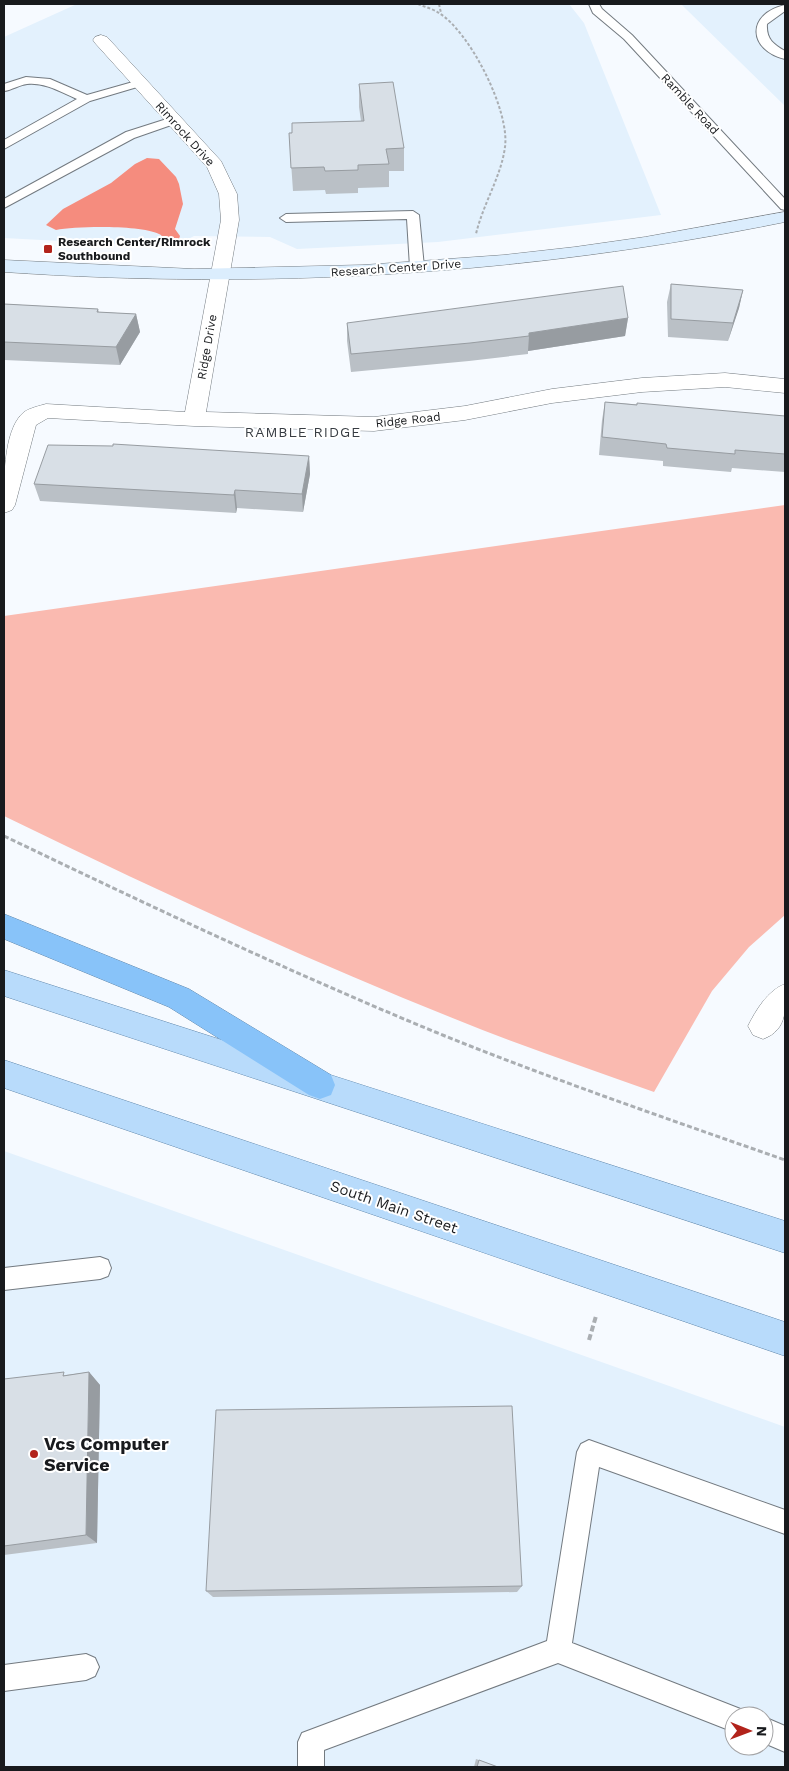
<svg xmlns="http://www.w3.org/2000/svg" width="789" height="1771" viewBox="0 0 789 1771" font-family="'Work Sans',sans-serif">
<style>
.built{fill:#e3f1fd;fill-rule:evenodd}
.green{fill:#fabab0}
.water{fill:#f58c7e}
.lines{fill:none;stroke-linecap:round;stroke-linejoin:round}
.service-casing{stroke:#737a80;stroke-width:2}
.minor-casing{stroke:#737a80;stroke-width:1}
.secondary-casing{stroke:#737a80;stroke-width:1}
.primary-casing{stroke:#6188ac;stroke-width:1}
.motorway-casing{stroke:#6188ac;stroke-width:1}
.path-far2{stroke:#aaaeb2;stroke-width:2;stroke-dasharray:3 2;stroke-linecap:butt}
.path-far1{stroke:#aaaeb2;stroke-width:3;stroke-dasharray:5 2.5;stroke-linecap:butt}
.path{stroke:#aaaeb2;stroke-width:4;stroke-dasharray:6 3;stroke-linecap:butt}
.service{fill:#fff;fill-rule:evenodd}
.minor{fill:#fff;fill-rule:evenodd}
.secondary{fill:#dbedfd;fill-rule:evenodd}
.primary{fill:#b8dbfb;fill-rule:evenodd}
.motorway{fill:#88c3f9;fill-rule:evenodd}
.wall{fill:#bac0c6}
.shaded-wall{fill:#979ca1}
.building{fill:#d8dfe6;stroke:#979ca1}
.poi-dot{fill:#b2231b;stroke:#fff;stroke-width:2}
.labels{text-anchor:middle;stroke-width:4;stroke-linejoin:round;paint-order:stroke}
.far-street-label{font-size:12px;fill:#181a1d;stroke:#fff}
.far-poi-label{font-size:12px;font-weight:bold;fill:#181a1d;stroke:#fff;text-anchor:start}
.far-neighbourhood-label{font-size:14px;letter-spacing:1px;fill:#373c42;stroke:#fff}
.street-label{font-size:15px;fill:#181a1d;stroke:#fff}
.near-poi-label{font-size:18px;font-weight:bold;fill:#181a1d;stroke:#fff;text-anchor:start}
</style>
<rect width="100%" height="100%" fill="#f6faff"/>
<path class="built" d="M77,4H569L584,23L661,215L438,242L297,249L270,237L194,236L173,247L4,238V37Z
M681,4H785V106L686,9Z
M4,1151L785,1427V1767H4ZM734,1716H764V1746H734Z"/>
<path class="green" d="M785,505V915L749,947L712,991L654,1092C587,1068 521,1046 455,1019C302,958 152,888 4,816V616Z"/>
<path class="water" d="M147,158L159,159L176,177L179,184L183,204L175,229L180,236L178,242H167C164,239 162,235 159,234C140,225 77,226 56,230L46,225L63,209L111,183L135,164Z"/>
<g class="lines">
<defs>
<path id="service" d="M589,4H599L602,9L632,35L785,199V210L781,209L624,39L593,13Z
M785,5V11L767,24C766,39 773,44 785,51V59C748,50 746,14 785,5Z
M26,77L50,79L87,95L140,80L146,83L144,85L90,101L4,149V140L77,99C61,92 45,82 27,84C19,85 12,90 4,91V84Z
M173,117L177,119V123L134,138L4,208V199L126,132Z
M413,211L419,215L424,267L417,271L410,267L407,219L286,222L280,218L286,214Z
M100,1257L108,1260L111,1268L108,1276L100,1279L4,1290V1268Z
M589,1440L785,1510V1534L599,1467L572,1643L743,1710L746,1716H734V1732L558,1663L324,1750V1767H298V1742L302,1733L547,1641L577,1452L581,1444Z
M86,1654L95,1658L99,1667L95,1676L86,1680L4,1691V1665Z
M764,1717L785,1726V1752L764,1743Z"/>
<path id="minor" d="M101,35L107,37L221,161L237,194L239,220L206,412L374,417L465,406L552,389L642,378L725,373L785,379V393L725,387L642,392L552,403L465,420L374,431L194,426L48,418L36,425L15,505L12,510L4,513C4,487 2,430 24,412C30,408 39,406 46,404L185,412L221,220L219,194L207,167L95,43L93,40L95,37Z
M785,984C786,1007 788,1030 763,1039L753,1035L748,1026C756,1010 768,990 785,984Z"/>
<path id="secondary" d="M785,212V222C524,275 269,290 4,272V260L194,269L363,265L504,255L575,247L645,237Z"/>
<path id="primary" d="M4,970L785,1221V1253L4,996Z
M4,1060L785,1322V1356L4,1088Z"/>
<path id="motorway" d="M4,914L189,989L331,1075L335,1085L331,1095L320,1099L309,1095L169,1007L4,939Z"/>
</defs>
<use href="#service" class="service-casing"/>
<use href="#minor" class="minor-casing"/>
<use href="#secondary" class="secondary-casing"/>
<use href="#primary" class="primary-casing"/>
<use href="#motorway" class="motorway-casing"/>
<path class="path-far2" d="M418,4C425,7 433,9 439,13C470,32 510,111 505,147C501,177 483,204 476,234
M439,4L441,13"/>
<path class="path-far1" d="M4,836C150,906 296,975 445,1036C557,1081 671,1120 785,1160"/>
<path class="path" d="M589,1340L596,1316"/>
<use href="#service" class="service"/>
<use href="#minor" class="minor"/>
<use href="#secondary" class="secondary"/>
<use href="#primary" class="primary"/>
<use href="#motorway" class="motorway"/>
</g>
<path class="wall" d="M359,84L404,148V171H389V187L358,188V193L326,194L325,190L293,191L289,133L361,121L359,107Z
M671,284L743,290L739,308L728,341L668,337L667,302Z
M4,304L98,309L99,312L136,314L140,332L120,365L4,360Z
M628,318L625,336L528,351V354L469,361L351,372L347,341V323Z
M605,402L785,416V472L732,468L731,472L663,466V461L599,455L602,420Z
M309,456L310,474L303,512L237,508L236,513L40,501L34,484Z
M89,1372L100,1385L97,1543L4,1555V1379L66,1375Z
M522,1586L517,1592L213,1597L206,1591Z
M476,1759L479,1760L498,1767H474Z"/>
<path class="shaded-wall" d="M743,290L739,308L728,341L733,323Z
M136,314L140,332L120,365L116,347Z
M628,318L625,336L528,351L529,336V333Z
M309,456L310,474L303,512L302,494Z
M235,490L237,508L236,513L234,495Z
M89,1372L100,1385L97,1543L86,1535Z"/>
<path class="building" d="M393,82L404,148L386,149L389,164L358,165V170L325,171L324,167L291,168L289,133H292V123L364,121L359,84Z
M671,284L743,290L733,323L671,319Z
M623,286L628,318L529,333V336L470,343L351,354L347,323Z
M4,304L98,309L97,312L136,314L116,347L4,342Z
M605,402L637,405V403L785,416V454L735,450V454L667,448L666,444L602,437Z
M113,444L309,456L302,494L235,490L234,495L34,484L48,445L113,446Z
M64,1372L63,1376L89,1372L86,1535L4,1546V1379Z
M512,1406L522,1586L206,1591L216,1410Z
M479,1760L498,1767H477Z"/>
<g class="poi-dot">
<rect x="43" y="244" width="10" height="10" rx="2.5"/>
<circle cx="34" cy="1454" r="5"/>
</g>
<g class="labels">
<g class="far-street-label">
<text transform="translate(690 104) rotate(47)" y="4">Ramble Road</text>
<text transform="translate(185 134) rotate(48)" y="4">Rimrock Drive</text>
<text transform="translate(396 268) rotate(-4)" y="4">Research Center Drive</text>
<text transform="translate(207 347) rotate(-80)" y="4">Ridge Drive</text>
<text transform="translate(408 420) rotate(-6)" y="4">Ridge Road</text>
</g>
<g class="far-poi-label">
<text x="58" y="246">Research Center/Rimrock<tspan x="58" dy="14">Southbound</tspan></text>
</g>
<g class="far-neighbourhood-label">
<text x="303" y="437">RAMBLE RIDGE</text>
</g>
<g class="street-label">
<text transform="translate(394 1207) rotate(19)" y="5">South Main Street</text>
</g>
<g class="near-poi-label">
<text x="44" y="1450">Vcs Computer<tspan x="44" dy="21">Service</tspan></text>
</g>
</g>
<rect width="789" height="1771" fill="none" stroke="#181a1d" stroke-width="10"/>
<g transform="translate(749 1731) rotate(91)"><circle r="24" fill="#ffffff" stroke="#a3a3a5"/>
<path d="M0-4L9 19L0 12L-9 19Z" fill="#b2231b"/>
<text y="-8" font-size="14" font-weight="bold" text-anchor="middle" fill="#181a1d">N</text>
</g>
</svg>
